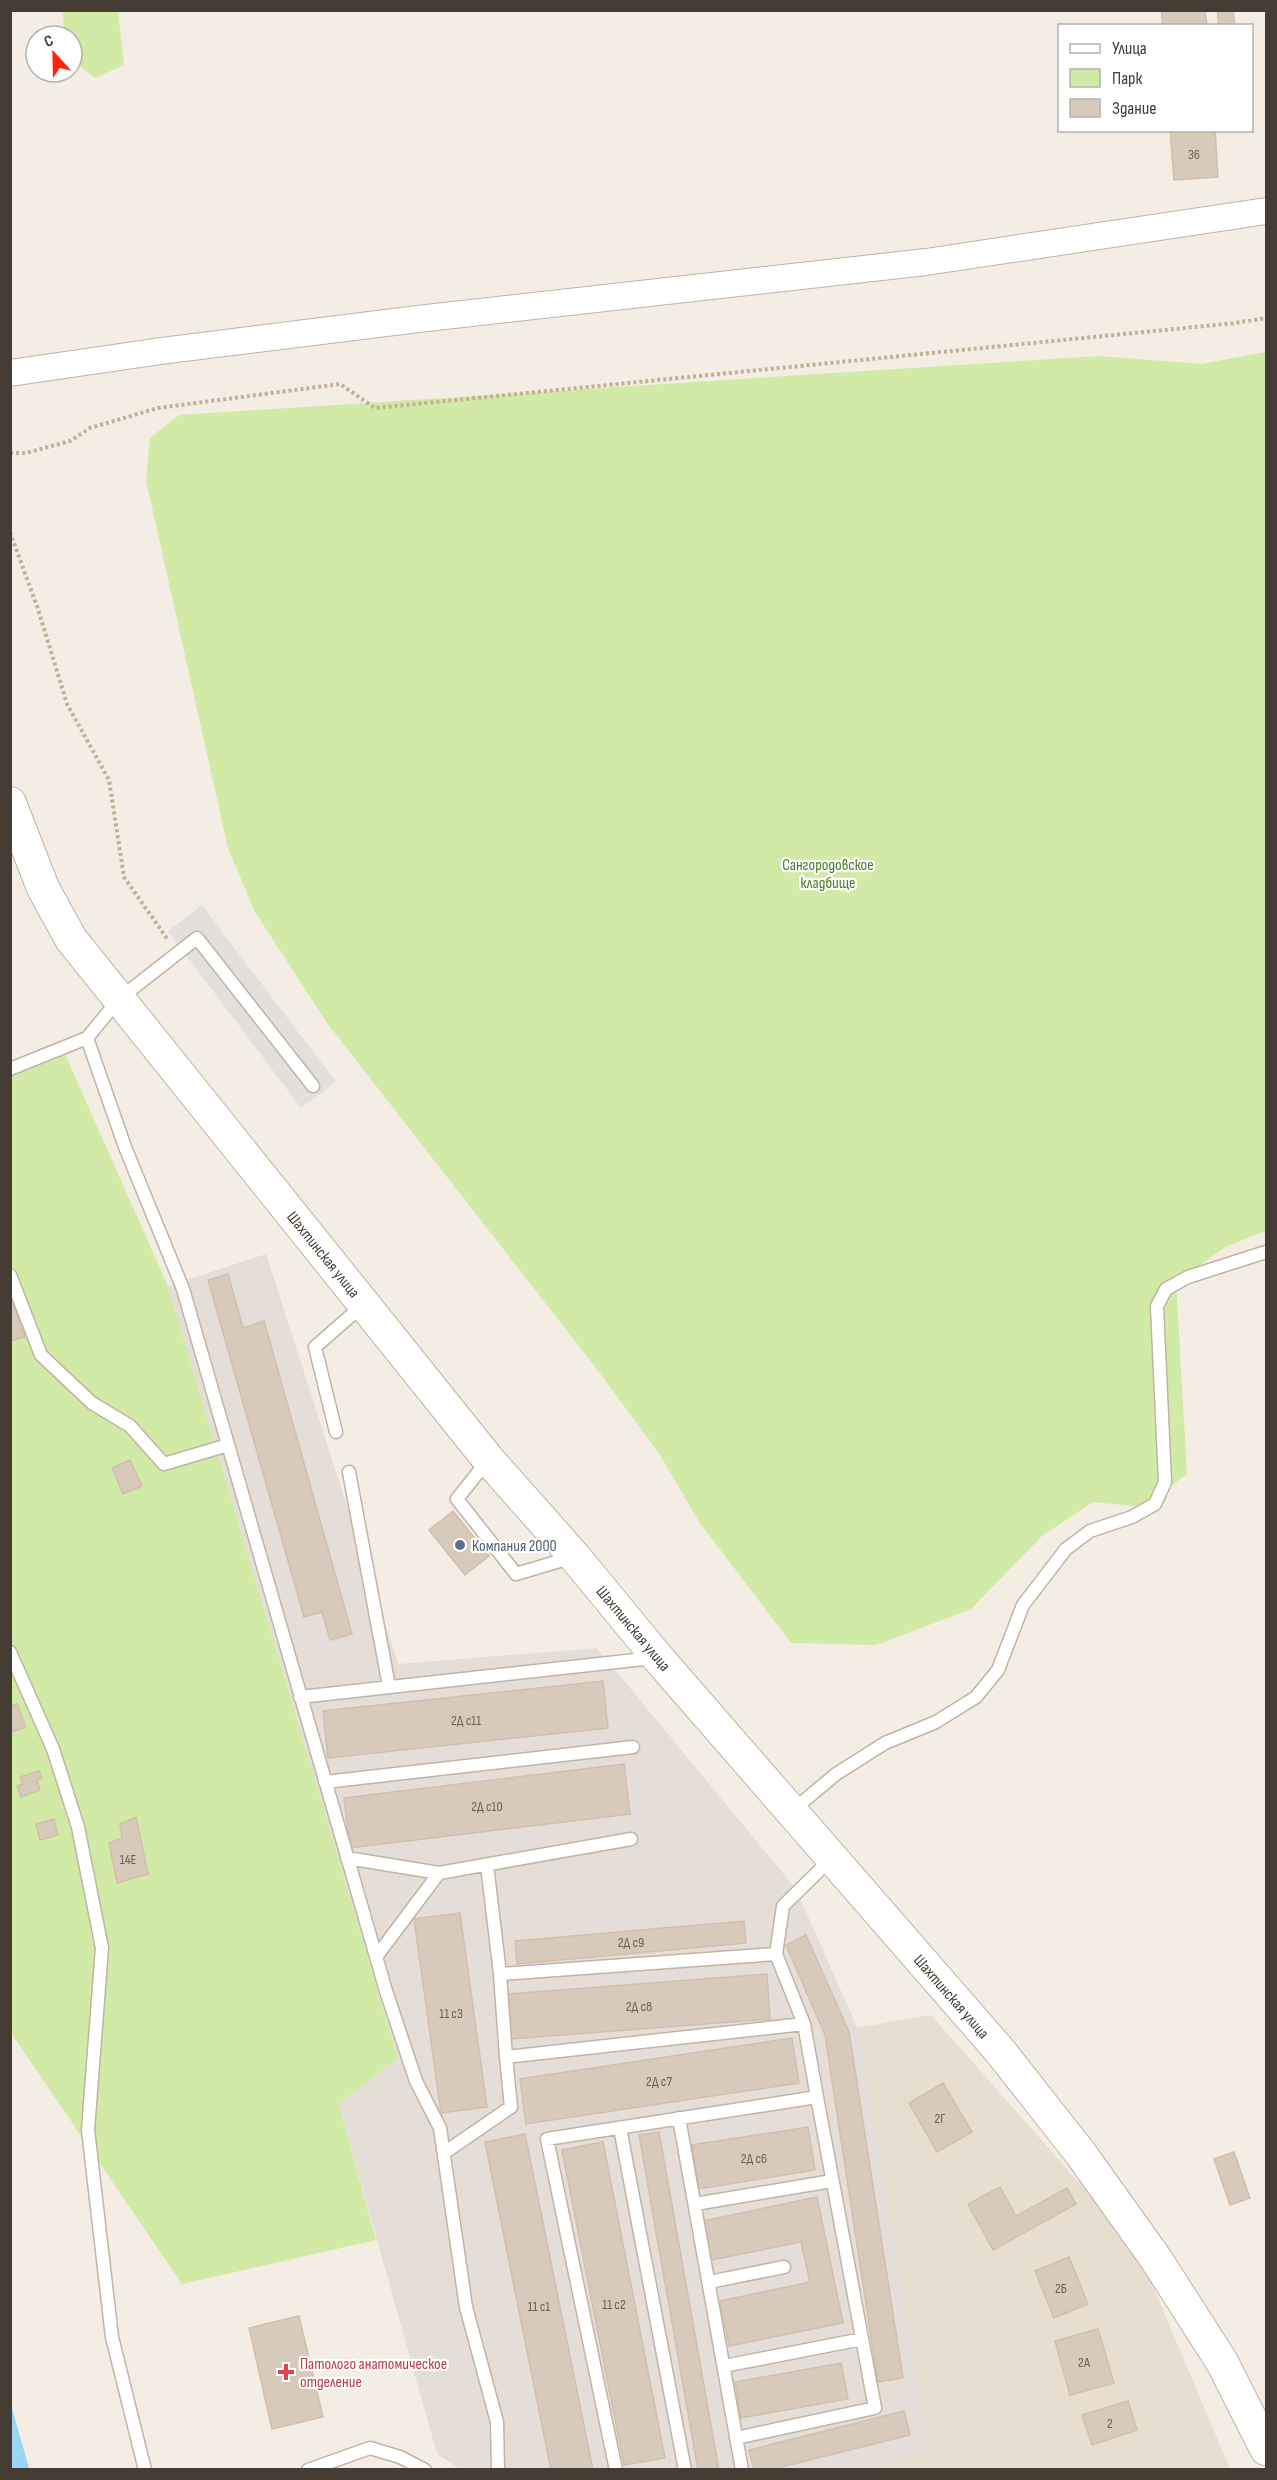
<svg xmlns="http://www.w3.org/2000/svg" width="1277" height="2480" viewBox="0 0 1277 2480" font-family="'Sofia Sans Condensed',sans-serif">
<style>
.residential{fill:#e7ded0}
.industrial{fill:#e5ded8}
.green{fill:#d1eba7}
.parking{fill:#e3dfdc}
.water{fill:#99d6f6}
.building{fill:#d8caba;stroke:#d1bfaa;stroke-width:1.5}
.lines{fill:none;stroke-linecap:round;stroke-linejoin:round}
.service-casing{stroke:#bfb4a5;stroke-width:15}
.minor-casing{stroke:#bfb4a5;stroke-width:28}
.tertiary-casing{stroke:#bfb4a5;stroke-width:34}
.path{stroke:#c2af95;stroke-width:4;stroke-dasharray:3 3;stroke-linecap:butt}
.service{stroke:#fff;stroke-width:12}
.minor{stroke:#fff;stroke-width:26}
.tertiary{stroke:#fff;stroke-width:32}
.service-dot{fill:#5c6f8a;stroke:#fff;stroke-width:2}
.health-dot{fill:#e0444e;stroke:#fff;stroke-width:2}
.labels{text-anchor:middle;stroke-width:4.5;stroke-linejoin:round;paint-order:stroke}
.number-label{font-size:14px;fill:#6a6055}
.park-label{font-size:16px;fill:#497b22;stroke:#fff}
.street-label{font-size:16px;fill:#453d33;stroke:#fff}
.service-label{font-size:16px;fill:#4e5e75;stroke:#fff;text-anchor:start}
.health-label{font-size:16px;fill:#be3a42;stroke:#fff;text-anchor:start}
</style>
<rect width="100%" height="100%" fill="#f3ede3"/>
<path class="residential" d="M931,2015L1137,2248L1230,2469L830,2470L856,2028Z"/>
<path class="industrial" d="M266,1254L398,1664L597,1648L796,1889L861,2036L930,2452L857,2470H462L437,2454L339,2104L398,2058L168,1286Z"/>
<path class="green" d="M63,11H118L124,65L95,78L72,60V36H64Z
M1266,352V1231L1225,1247L1176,1283L1187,1474L1143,1507L1093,1502L1042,1536L971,1609L876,1645L791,1643L700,1523L658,1452L599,1372L327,1023L255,912L228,848L146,480L150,438L179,415L1099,356L1202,364Z
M61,1045L168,1286L398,2058L339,2104L376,2240L182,2284L13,2036L11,2019L10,1062L11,1064Z"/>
<path class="parking" d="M202,905L336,1082L301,1108L168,931Z"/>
<path class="water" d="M11,2405L29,2468L28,2469H11Z"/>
<path class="building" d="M1161,10H1205L1207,26H1163Z
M1217,10H1233L1235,26H1219Z
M1170,130H1215L1218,177L1174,180Z
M228,1274L243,1328L264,1321L352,1634L330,1640L322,1612L304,1617L208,1280Z
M13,1304L25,1337L10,1341V1305Z
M130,1460L142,1486L123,1494L112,1468Z
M453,1511L489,1556L465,1575L429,1530Z
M603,1681L608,1728L328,1758L323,1711Z
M17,1704L26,1727L12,1732L10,1706Z
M624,1764L630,1814L350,1848L344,1798Z
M39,1771L42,1778L37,1780L40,1790L21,1797L17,1786L23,1784L20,1777Z
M136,1817L148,1874L117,1883L109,1843L122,1838L120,1824Z
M54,1819L58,1835L40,1840L36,1824Z
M460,1913L487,2107L441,2113L414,1919Z
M744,1921L746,1943L517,1964L515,1941Z
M806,1935L849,2032L903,2378L878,2382L825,2035L786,1945Z
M767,1974L770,2019L511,2039L508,1994Z
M792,2038L799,2083L526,2124L520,2079Z
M943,2083L972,2132L937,2152L909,2103Z
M808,2127L815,2170L699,2189L692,2145Z
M659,2132L719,2470H698L639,2135Z
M525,2134L593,2470H551L485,2142Z
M603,2142L665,2458L624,2465L562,2150Z
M1234,2152L1250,2198L1230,2205L1214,2159Z
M1000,2187L1016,2216L1067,2188L1076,2204L993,2250L968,2204Z
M817,2197L843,2323L729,2346L720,2301L810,2282L801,2242L711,2260L703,2221Z
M1069,2257L1088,2304L1054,2318L1035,2271Z
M299,2316L323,2417L272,2429L249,2328Z
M1098,2329L1114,2383L1070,2395L1055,2341Z
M841,2363L848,2399L741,2418L735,2382Z
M1128,2401L1137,2430L1092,2445L1082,2415Z
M904,2411L910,2435L769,2470H754L749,2450Z"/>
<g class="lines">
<defs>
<path id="service" d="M10,1069L87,1038
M313,1086L197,938L119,999L87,1038L125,1147L183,1289L386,1991L416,2081L440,2128L466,2307L497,2422L498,2470
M10,1275L41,1355L92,1403L130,1426L164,1464L228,1445
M336,1432L315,1347L363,1305
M488,1460L457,1499L516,1574L573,1557
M349,1472L389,1686
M10,1652L53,1749L78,1827L102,1948L88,2130L112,2337L145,2470
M300,1697L653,1658
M325,1782L633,1747
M792,1811L836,1774L885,1743L936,1722L976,1697L998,1670L1023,1605L1066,1549L1090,1531L1132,1517L1155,1504L1165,1482L1157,1306L1166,1289L1188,1277L1266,1252
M347,1858L439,1873L631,1839
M487,1865L500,1974L776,1954L783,1906L831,1859
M376,1957L439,1873
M500,1974L506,2057L804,2024L776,1954
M679,2118L742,2470
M620,2128L685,2470
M444,2153L511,2107L506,2057
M695,2204L832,2181
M709,2282L784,2267
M724,2366L862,2339
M736,2438L875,2408L817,2097
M308,2470L370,2448L400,2457L425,2470
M616,2470L547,2139L817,2097L804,2024"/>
<path id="minor" d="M10,373L161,351L418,319L926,262L1266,211"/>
<path id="tertiary" d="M10,803L43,888L71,939L488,1459L574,1556L658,1658L1000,2051L1081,2154L1156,2259L1222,2362L1266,2449"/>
</defs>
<use href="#service" class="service-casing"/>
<use href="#minor" class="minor-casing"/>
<use href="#tertiary" class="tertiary-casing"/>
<path class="path" d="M10,453H26L70,441L90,428L158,408L340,384L375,408L1235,323L1266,318
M10,532L38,609L67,704L109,780L124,877L168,940"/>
<use href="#service" class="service"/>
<use href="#minor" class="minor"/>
<use href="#tertiary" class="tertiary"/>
</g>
<circle class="service-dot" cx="460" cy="1545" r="6"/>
<path class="health-dot" d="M283 2363h6v6h6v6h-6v6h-6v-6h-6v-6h6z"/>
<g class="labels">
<g class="number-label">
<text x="1194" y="159">36</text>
<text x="466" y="1725">2Д с11</text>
<text x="487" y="1811">2Д с10</text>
<text x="128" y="1864">14Е</text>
<text x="631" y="1947">2Д с9</text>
<text x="639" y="2011">2Д с8</text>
<text x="451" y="2018">11 с3</text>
<text x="659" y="2086">2Д с7</text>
<text x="940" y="2123">2Г</text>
<text x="754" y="2163">2Д с6</text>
<text x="1061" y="2293">2Б</text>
<text x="614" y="2309">11 с2</text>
<text x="539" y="2311">11 с1</text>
<text x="1084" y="2367">2А</text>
<text x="1110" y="2428">2</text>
</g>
<g class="park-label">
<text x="828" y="870">Сангородовское<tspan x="828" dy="18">кладбище</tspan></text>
</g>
<g class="street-label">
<text transform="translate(324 1254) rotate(51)" y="6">Шахтинская улица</text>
<text transform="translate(634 1628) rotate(50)" y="6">Шахтинская улица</text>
<text transform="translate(952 1996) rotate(49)" y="6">Шахтинская улица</text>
</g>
<g class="service-label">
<text x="472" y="1551">Компания 2000</text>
</g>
<g class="health-label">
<text x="300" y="2369">Патолого анатомическое<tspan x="300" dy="18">отделение</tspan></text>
</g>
</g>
<rect width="1277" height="2480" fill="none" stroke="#453d33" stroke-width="24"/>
<rect x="1058" y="24" width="195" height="108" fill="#ffffff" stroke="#b5b1ad" stroke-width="1.5"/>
<rect x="1070" y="44" width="30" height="9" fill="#ffffff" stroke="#b5b1ad" stroke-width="1.5"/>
<text x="1112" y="54" font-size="18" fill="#453d33">Улица</text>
<rect x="1070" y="69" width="30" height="18" fill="#d1eba7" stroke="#b5b1ad" stroke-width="1.5"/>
<text x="1112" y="84" font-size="18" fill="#453d33">Парк</text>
<rect x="1070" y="99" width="30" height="18" fill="#d8caba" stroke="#b5b1ad" stroke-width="1.5"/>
<text x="1112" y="114" font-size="18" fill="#453d33">Здание</text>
<g transform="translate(54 54) rotate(338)"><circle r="28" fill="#ffffff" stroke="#b5b1ad" stroke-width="1.5"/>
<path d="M0-4.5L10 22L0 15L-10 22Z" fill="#ff220d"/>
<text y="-9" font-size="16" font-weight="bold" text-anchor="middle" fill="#453d33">С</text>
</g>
</svg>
